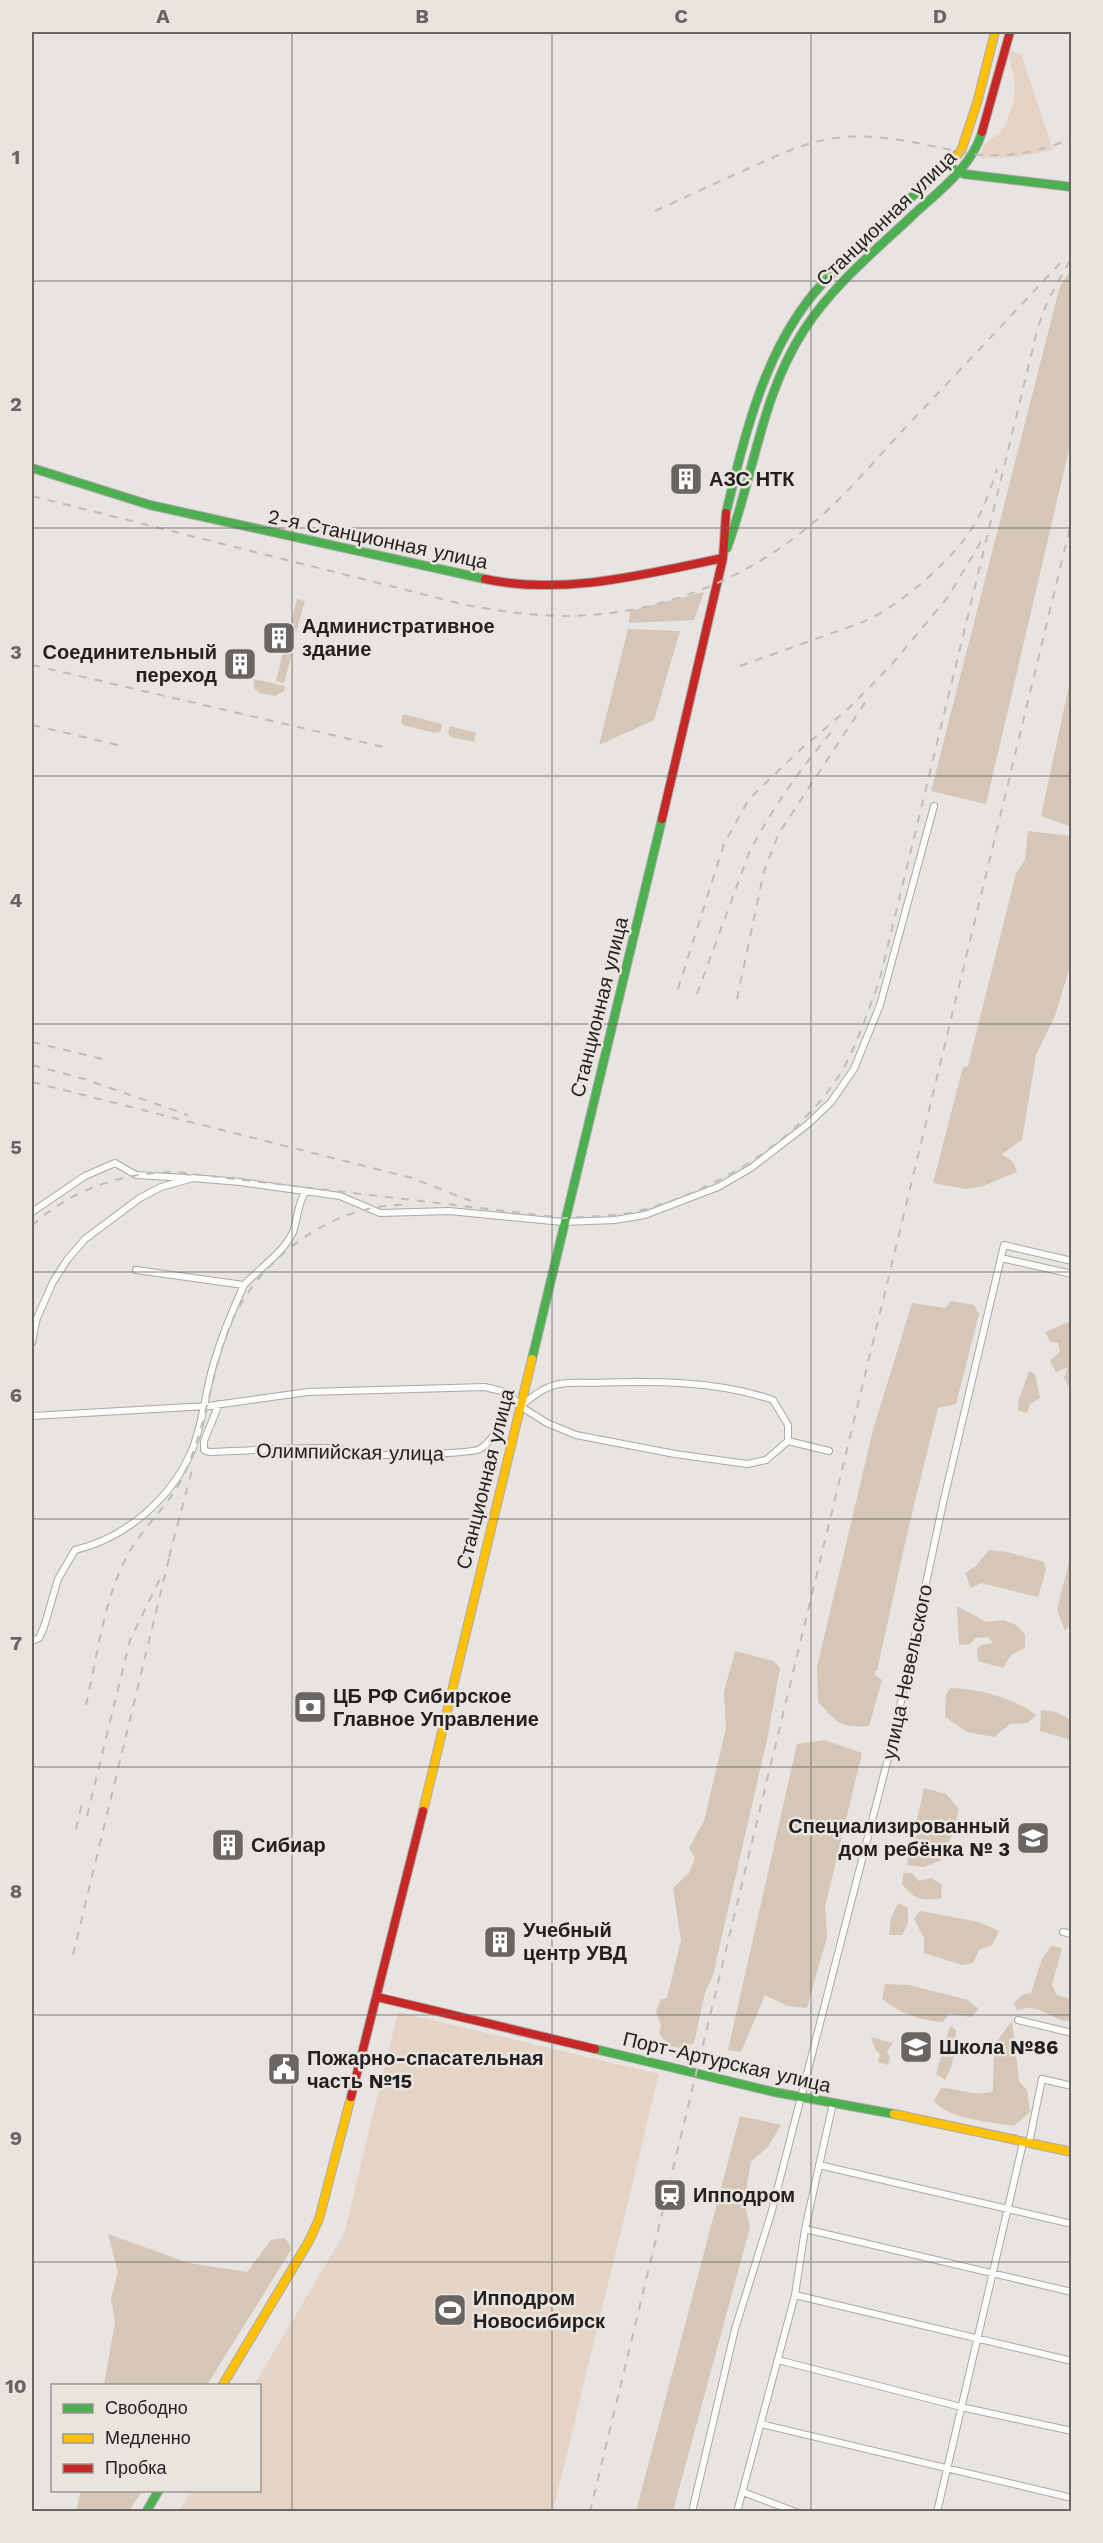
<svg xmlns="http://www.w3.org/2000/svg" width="1103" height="2543" viewBox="0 0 1103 2543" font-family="'Work Sans',sans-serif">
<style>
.green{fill:#e5d4c5}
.forest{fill:#d6c6b7}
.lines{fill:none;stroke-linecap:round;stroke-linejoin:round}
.street-casing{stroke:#aba9a6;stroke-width:8}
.fast-casing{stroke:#aba9a6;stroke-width:10}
.slow-casing{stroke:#aba9a6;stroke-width:10}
.jam-casing{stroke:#aba9a6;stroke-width:10}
.street{stroke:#fbfbfa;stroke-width:6}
.fast{stroke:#4caf50;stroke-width:8}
.slow{stroke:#ffc107;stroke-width:8}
.jam{stroke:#c62828;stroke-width:8}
.rail{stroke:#bdbdbc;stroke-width:2;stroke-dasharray:8 8;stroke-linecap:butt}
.grid{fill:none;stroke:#686563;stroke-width:1.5;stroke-opacity:0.55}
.labels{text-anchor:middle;stroke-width:5;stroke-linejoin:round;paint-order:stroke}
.street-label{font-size:20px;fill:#23211f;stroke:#eae4de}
.poi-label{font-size:20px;font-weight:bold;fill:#23211f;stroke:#eae4de;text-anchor:start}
.neatline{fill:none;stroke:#686563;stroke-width:2}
.grid-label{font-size:20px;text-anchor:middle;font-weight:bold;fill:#686563}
</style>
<rect width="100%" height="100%" fill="#e7e4e1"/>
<path class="green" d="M1007,50L1021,54L1053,150L1017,157L981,158C980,141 995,139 1003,129C1006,126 1007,120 1009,116C1019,87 1014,78 1007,50Z
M398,2012L659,2074L553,2511H178L191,2491L260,2490V2386L254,2385L344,2234Z"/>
<path class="forest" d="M1071,270V441L986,804L931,791L1060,286Z
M704,592L694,620L629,623L630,611Z
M297,599L305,601L296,632L289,630Z
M628,629L680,631L654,720L599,745Z
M285,644L294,646L284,683L276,681Z
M1071,676L1072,817L1069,826L1041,816Z
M254,679L285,686L284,691L275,696L260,693L254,688Z
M403,714L442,724L441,731L434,733L403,725L401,722Z
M450,726L476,733L474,742L451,737L448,734Z
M1028,831L1071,836V963L1055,1016L1036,1055L1022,1140L1002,1154L1013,1162L1017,1172L983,1186L967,1189L933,1183L963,1067L968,1066L1016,873L1025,860Z
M951,1301L974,1305L979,1314L956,1404L938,1408L907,1534L877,1671H875V1675L882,1680L869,1726C840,1728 837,1723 818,1702L817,1667L873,1430L912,1303L946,1308Z
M1071,1321V1391L1064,1378L1068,1367L1056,1372L1050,1361L1060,1351L1058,1343L1050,1342L1045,1332Z
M1029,1371L1035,1374L1040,1398L1030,1404L1027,1413L1018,1411V1402Z
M989,1550L1007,1552L1044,1562L1046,1570L1038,1597L981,1583L971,1588L965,1573L976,1566Z
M1071,1554V1624L1065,1631L1057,1610Z
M957,1606L986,1622L1003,1620L1016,1625L1025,1634V1648L1011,1655L1003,1668L978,1661L977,1649L981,1645L993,1643L988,1637L975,1638L970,1644L959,1645Z
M735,1651L774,1661L780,1668L768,1735L713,1975L705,1993L694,2043L683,2049L670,2046L659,2034L661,2025L656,2012L661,1999L667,1998L681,1940L673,1888L689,1873L695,1858L689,1848L704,1821L726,1728L724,1692Z
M950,1688C979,1689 1014,1698 1036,1715L1027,1723L1010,1724L994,1737L967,1732L945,1717L946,1695Z
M1041,1710L1056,1712L1071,1720V1743L1068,1739L1040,1731Z
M824,1740L862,1753L825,1907L827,1937L807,2008L788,2006L765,1995L741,2052L728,2050L797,1744Z
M924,1788L946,1794L959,1809L952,1835L940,1861L923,1867L907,1865Z
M903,1873H912L919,1881L931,1878L942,1885L941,1898C922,1902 914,1899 902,1884Z
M898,1903L908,1908V1924L902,1935H889L891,1918Z
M920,1911L979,1922L999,1931L992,1945L979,1950L973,1963L962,1965L924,1953V1938L914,1919Z
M1051,1946L1062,1948L1052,1985L1057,1995L1071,1999V2021C1053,2024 1039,2000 1017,2011L1014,2003L1022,1995L1031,1993L1042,1959Z
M885,1984L909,1985L968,2000L979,2009L971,2017L949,2014L943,2022C920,2021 900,2013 882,1999Z
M1012,2021L1019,2081L1027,2090L1030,2112L1014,2126C992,2122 947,2119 934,2101L941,2088C959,2088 975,2098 993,2091L994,2045Z
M950,2026L956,2030C956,2049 954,2064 945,2080L936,2074Z
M871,2037L893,2043L887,2051L890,2058L888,2065L878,2062L880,2054L875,2049Z
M740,2116L781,2125L767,2148L751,2161L744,2203L750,2227L673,2511H636Z
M108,2234L189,2263L247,2272L271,2240L284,2238L289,2243L291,2250L207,2385H104L115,2322L111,2299L118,2272Z
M81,2491V2490L142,2491L129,2511H76Z"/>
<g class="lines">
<defs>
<path id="street" d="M32,1212L85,1176L115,1163L136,1175L186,1178
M1001,1258L1072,1274
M136,1270L244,1285C259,1269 284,1252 293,1232C298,1218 297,1204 306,1191
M32,1342L37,1318L53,1282L67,1260L85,1239L140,1198L161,1187L193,1178L240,1182L340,1196L380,1213L449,1211L563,1222L615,1220L645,1215L718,1187L751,1168L808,1124L831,1102L854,1069L880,1005L934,806
M219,1404L204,1441V1450L209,1452C249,1451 290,1447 329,1448C342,1448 353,1452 365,1454C378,1456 471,1454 480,1449C499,1437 503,1413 509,1393
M520,1406C529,1400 537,1392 547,1388C560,1381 578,1383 592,1383C651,1381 716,1380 773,1400L788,1425V1441L829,1451
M32,1416L208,1406L308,1392L485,1387L509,1393L520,1406L547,1423L576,1435L675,1454L747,1464L766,1460L788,1441
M32,1641L39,1638L44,1627L58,1579L75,1550C126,1538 172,1498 192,1450C203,1423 205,1393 213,1366C221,1338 232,1311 244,1285
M1063,1932L1072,1934
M1018,2020L1072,2033
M1029,2143L1042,2079L1072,2086
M819,2165L1072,2224
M805,2229L1072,2292
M795,2295L1072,2361
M778,2360L961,2407L1072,2431
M761,2424L1072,2498
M743,2492L796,2512
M692,2512L735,2329L771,2214L893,1739L943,1503L1004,1245L1072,1261
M737,2512L795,2295L805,2229L833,2103
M937,2512L1023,2143"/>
<path id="fast" d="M947,166L964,174L1072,187
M32,468L150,505L485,579
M726,513C745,434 765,346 822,284C863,239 913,197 957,155
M727,548C754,475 761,396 804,330C833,285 875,251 913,215C939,191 972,167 982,132
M532,1359L662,819
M595,2049L774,2092L894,2114
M146,2512L159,2490"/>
<path id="slow" d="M957,155L961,151L977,103L995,32
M423,1811L532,1359
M894,2114L1072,2152
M222,2386L309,2241L319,2219L351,2097"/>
<path id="jam" d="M982,132L1010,32
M485,579C563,596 646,574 723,558
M662,819L723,558L726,513
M377,1997L595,2049
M351,2097L423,1811"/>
</defs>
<use href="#street" class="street-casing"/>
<use href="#fast" class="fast-casing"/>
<use href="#slow" class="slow-casing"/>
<use href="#jam" class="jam-casing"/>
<use href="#street" class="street"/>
<use href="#fast" class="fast"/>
<use href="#slow" class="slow"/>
<use href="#jam" class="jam"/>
<path class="rail" d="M655,211C686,197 716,183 747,169C779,155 810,139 846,137C890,134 930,147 973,154C1007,158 1040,152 1072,138
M32,496L470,606C493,609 517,614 541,615C634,622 731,589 803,531C841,502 872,463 905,428C958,372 1011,316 1063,260
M32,665L388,748
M740,666L863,622C899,607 954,559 974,525C984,508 991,488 997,469
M32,725L122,746
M678,989L724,844L749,799L801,749L848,709L892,664L948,597L982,540
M697,994L749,853C772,808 801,768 833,730
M737,999L764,871L779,833L868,698
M32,1042L106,1060
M32,1065L84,1079L188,1115
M32,1082L412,1178L471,1201
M32,1226C69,1190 124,1172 176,1172L564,1218C591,1216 620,1217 646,1209C720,1188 798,1141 840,1074C857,1046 867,1013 879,982L1038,327L1048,300L1072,257
M169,1557L192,1470
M86,1705C97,1657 103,1604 125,1560C141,1527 172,1504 186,1470C206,1425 211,1377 228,1331C253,1262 333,1202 407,1205
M87,1816L130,1640L160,1579
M76,1829L82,1803
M73,1955L171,1550
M590,2512L1072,519"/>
</g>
<path class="grid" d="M292,32V2512M552,32V2512M811,32V2512M32,281H1072M32,528H1072M32,776H1072M32,1024H1072M32,1272H1072M32,1519H1072M32,1767H1072M32,2015H1072M32,2262H1072"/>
<defs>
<symbol id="building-square" viewBox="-11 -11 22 22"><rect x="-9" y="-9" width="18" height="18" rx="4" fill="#686563" stroke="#eae4de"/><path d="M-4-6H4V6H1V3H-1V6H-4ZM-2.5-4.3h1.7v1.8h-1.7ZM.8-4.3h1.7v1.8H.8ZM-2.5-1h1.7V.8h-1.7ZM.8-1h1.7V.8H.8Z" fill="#fff"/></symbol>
<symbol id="bank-square" viewBox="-11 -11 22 22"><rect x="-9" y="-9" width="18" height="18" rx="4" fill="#686563" stroke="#eae4de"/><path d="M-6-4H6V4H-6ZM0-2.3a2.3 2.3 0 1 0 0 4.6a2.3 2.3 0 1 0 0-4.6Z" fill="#fff"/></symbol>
<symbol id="school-square" viewBox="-11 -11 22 22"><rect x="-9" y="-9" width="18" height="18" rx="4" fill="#686563" stroke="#eae4de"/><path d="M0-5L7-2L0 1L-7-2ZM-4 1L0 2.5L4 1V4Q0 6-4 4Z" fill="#fff"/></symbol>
<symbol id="civic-square" viewBox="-11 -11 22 22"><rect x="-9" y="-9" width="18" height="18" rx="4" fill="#686563" stroke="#eae4de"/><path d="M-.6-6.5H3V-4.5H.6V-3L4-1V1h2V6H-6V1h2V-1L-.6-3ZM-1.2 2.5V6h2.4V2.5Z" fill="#fff"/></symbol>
<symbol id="station-square" viewBox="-11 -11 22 22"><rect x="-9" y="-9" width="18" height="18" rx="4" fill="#686563" stroke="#eae4de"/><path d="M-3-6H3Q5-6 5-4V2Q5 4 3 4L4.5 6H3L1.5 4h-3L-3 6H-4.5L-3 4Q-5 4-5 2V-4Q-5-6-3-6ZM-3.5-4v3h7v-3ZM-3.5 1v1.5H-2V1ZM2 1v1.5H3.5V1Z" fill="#fff"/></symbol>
<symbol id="stadium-square" viewBox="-11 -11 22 22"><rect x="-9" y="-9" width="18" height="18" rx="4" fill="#686563" stroke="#eae4de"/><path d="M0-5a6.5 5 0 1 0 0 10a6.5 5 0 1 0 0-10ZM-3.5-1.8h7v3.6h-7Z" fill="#fff"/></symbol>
</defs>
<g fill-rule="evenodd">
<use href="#building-square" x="667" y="460" width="38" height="38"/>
<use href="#building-square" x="260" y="619" width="38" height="38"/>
<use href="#building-square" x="221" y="645" width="38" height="38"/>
<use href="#bank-square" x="291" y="1688" width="38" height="38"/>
<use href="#school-square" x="1014" y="1819" width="38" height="38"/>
<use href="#building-square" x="209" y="1826" width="38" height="38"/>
<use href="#building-square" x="481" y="1923" width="38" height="38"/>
<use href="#school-square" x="897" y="2028" width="38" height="38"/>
<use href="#civic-square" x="265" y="2050" width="38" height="38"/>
<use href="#station-square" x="651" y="2176" width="38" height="38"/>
<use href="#stadium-square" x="431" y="2291" width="38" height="38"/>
</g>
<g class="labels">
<g class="street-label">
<text transform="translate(886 218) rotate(-44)" y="7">Станционная улица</text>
<text transform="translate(378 539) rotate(12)" y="7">2-я Станционная улица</text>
<text transform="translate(599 1007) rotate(-76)" y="7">Станционная улица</text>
<text transform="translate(350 1452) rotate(1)" y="7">Олимпийская улица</text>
<text transform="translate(485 1479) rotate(-76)" y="7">Станционная улица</text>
<text transform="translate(907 1672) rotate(-78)" y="7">улица Невельского</text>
<text transform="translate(727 2062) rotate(13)" y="7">Порт-Артурская улица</text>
</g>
<g class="poi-label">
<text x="709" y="486">АЗС НТК</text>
<text x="302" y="633">Административное<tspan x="302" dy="23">здание</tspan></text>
<text x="217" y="659" text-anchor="end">Соединительный<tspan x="217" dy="23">переход</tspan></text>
<text x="333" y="1703">ЦБ РФ Сибирское<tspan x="333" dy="23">Главное Управление</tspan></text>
<text x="1010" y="1833" text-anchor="end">Специализированный<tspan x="1010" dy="23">дом ребёнка № 3</tspan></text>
<text x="251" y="1852">Сибиар</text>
<text x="523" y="1937">Учебный<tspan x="523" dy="23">центр УВД</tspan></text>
<text x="939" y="2054">Школа №86</text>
<text x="307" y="2065">Пожарно-спасательная<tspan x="307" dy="23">часть №15</tspan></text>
<text x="693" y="2202">Ипподром</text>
<text x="473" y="2305">Ипподром<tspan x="473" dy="23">Новосибирск</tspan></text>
</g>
</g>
<rect width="1103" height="2543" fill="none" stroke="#eae4de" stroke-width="66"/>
<rect x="51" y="2384" width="210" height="108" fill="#eae4de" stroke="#9a9692" stroke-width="1.5"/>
<rect x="63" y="2404" width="30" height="9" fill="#4caf50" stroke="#9a9692" stroke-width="1.5"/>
<text x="105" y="2414" font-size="18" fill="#23211f">Свободно</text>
<rect x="63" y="2434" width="30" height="9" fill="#ffc107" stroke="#9a9692" stroke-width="1.5"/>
<text x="105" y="2444" font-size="18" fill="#23211f">Медленно</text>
<rect x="63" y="2464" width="30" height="9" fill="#c62828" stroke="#9a9692" stroke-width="1.5"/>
<text x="105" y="2474" font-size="18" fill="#23211f">Пробка</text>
<rect x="33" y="33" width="1037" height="2477" class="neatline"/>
<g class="grid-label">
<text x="163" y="23">A</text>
<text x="422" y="23">B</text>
<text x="681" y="23">C</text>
<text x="940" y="23">D</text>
<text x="16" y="164">1</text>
<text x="16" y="411">2</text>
<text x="16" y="659">3</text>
<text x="16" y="907">4</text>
<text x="16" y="1154">5</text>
<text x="16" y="1402">6</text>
<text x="16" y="1650">7</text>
<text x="16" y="1898">8</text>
<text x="16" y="2145">9</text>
<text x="16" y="2393">10</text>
</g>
</svg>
